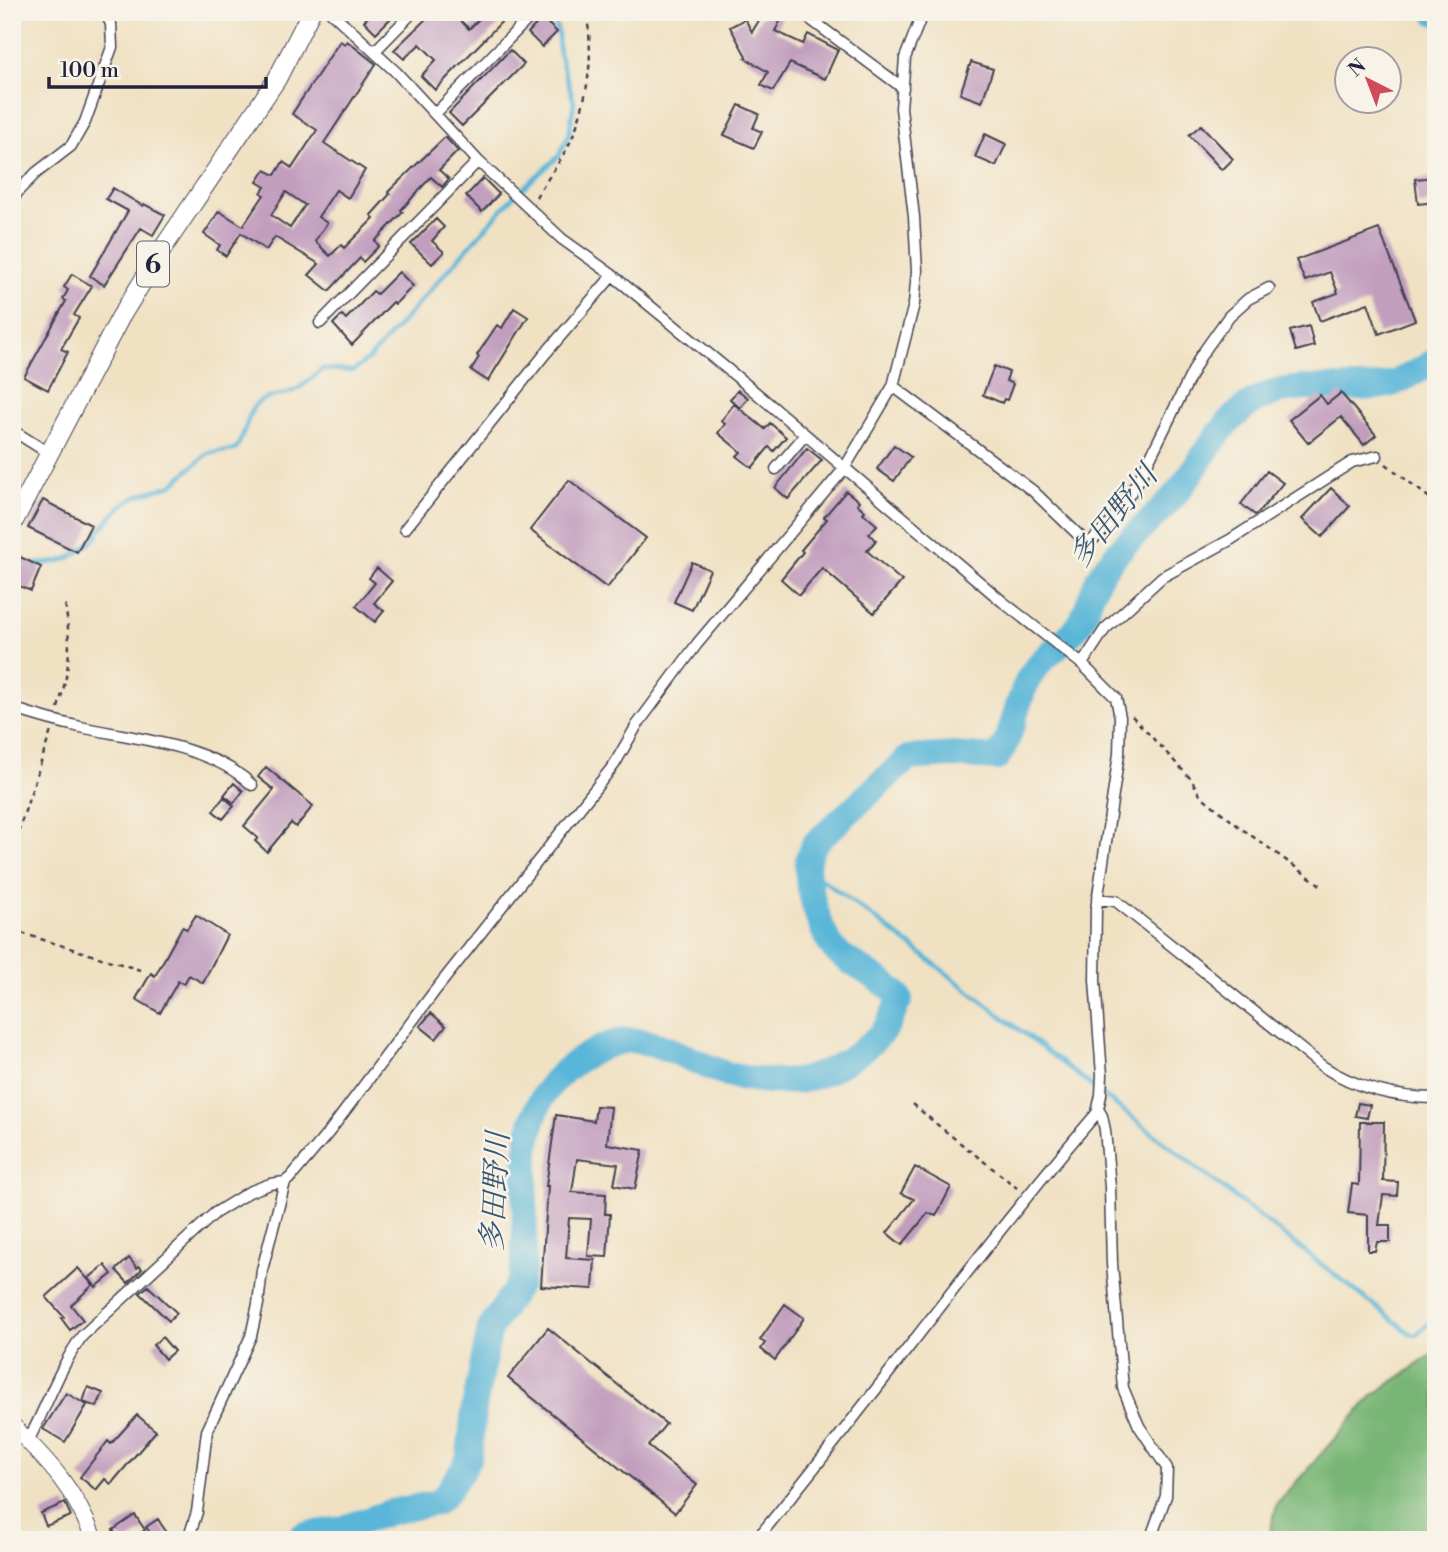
<svg xmlns="http://www.w3.org/2000/svg" width="1448" height="1552" viewBox="0 0 1448 1552" font-family="'Libre Bodoni','Noto Serif JP',serif">
<style>
.forest{fill:#78b676;stroke:#4d6c58;stroke-width:2}
.lines{fill:none;stroke-linecap:round;stroke-linejoin:round}
.stream{stroke:#5ab6d8;stroke-width:4.5}
.river{stroke:#5ab6d8;stroke-width:26}
.building{fill:#c19dbe;fill-rule:evenodd}
.street-casing{stroke:#413f4f;stroke-width:13}
.secondary-casing{stroke:#413f4f;stroke-width:18}
.primary-casing{stroke:#413f4f;stroke-width:20}
.path{stroke:#413f4f;stroke-width:2.5;stroke-dasharray:5 5;stroke-linecap:butt}
.street{stroke:#fff;stroke-width:10}
.secondary{stroke:#fff;stroke-width:16}
.primary{stroke:#fff;stroke-width:18}
.labels{text-anchor:middle;stroke-width:5;stroke-linejoin:round;paint-order:stroke}
.shield{fill:#f7f3e8;stroke:#62616f;stroke-width:2}
.shield-label{font-size:26px;font-weight:bold;fill:#22223b}
.water-label{font-size:30px;font-style:italic;fill:#365672;stroke:#f7f3e8}
</style>
<rect width="100%" height="100%" fill="#f7f3e8"/>
<filter id="ink" filterUnits="userSpaceOnUse"><feTurbulence type="fractalNoise" baseFrequency=".0143" numOctaves="2"/><feDisplacementMap in="SourceGraphic" scale="14" xChannelSelector="R" yChannelSelector="G"/><feConvolveMatrix kernelMatrix="1 2 1 2 8 2 1 2 1" color-interpolation-filters="sRGB"/></filter>
<filter id="wash" filterUnits="userSpaceOnUse"><feTurbulence type="fractalNoise" baseFrequency=".00686" numOctaves="4" result="noise"/><feDisplacementMap in="SourceGraphic" scale="28" xChannelSelector="R" yChannelSelector="G"/><feGaussianBlur stdDeviation="1.57" result="paint"/><feColorMatrix in="noise" values="0 0 0 0 0 0 0 0 0 0 0 0 0 0 0 0 0 1.4 0 .05"/><feComposite in="paint" operator="in"/></filter>
<g filter="url(#wash)">
<rect width="100%" height="100%" fill="#f0e1c3"/>
<path class="forest" d="M1436,1352V1540H1268L1277,1504L1372,1396Z"/>
<g class="lines">
<path class="stream" d="M31,564C66,563 71,560 98,536L97,533L121,506L139,495L172,485L208,453L235,450C245,437 247,415 255,405C265,395 279,397 291,392C304,387 312,378 322,369L353,371L370,358L513,197L559,156L569,134L574,102L559,53L558,33L553,12
M807,868L914,948L1411,1334L1416,1335L1436,1316"/>
<path class="river" d="M1435,12L1436,13
M298,1540L303,1535L341,1529L390,1512L436,1503L444,1496L462,1471L469,1457L474,1408L490,1328L519,1284L524,1267C524,1244 525,1221 525,1198C526,1137 528,1088 587,1055C602,1047 620,1038 637,1041C670,1045 696,1064 727,1074C742,1079 780,1083 796,1081C825,1077 869,1051 886,1027C892,1019 895,1008 900,999C893,983 851,966 836,951C821,936 804,880 808,859C809,854 812,849 814,844L908,758L952,755L997,758C1014,734 1015,705 1028,680C1040,657 1063,645 1079,625C1087,614 1092,586 1102,572C1122,543 1151,522 1175,495C1203,462 1220,416 1263,397C1300,380 1344,393 1383,386C1401,383 1420,369 1436,361"/>
</g>
<g id="blocks">
<path class="building" d="M373,12H385L391,18L376,33L364,21Z
M433,12H452L469,29L486,12H511L435,90L421,76L436,60L420,44L404,59L394,50Z
M764,12H785L775,31L803,44L808,34L838,50L825,79L790,63L773,91L761,85L768,72L745,58L746,56L730,27L745,19L752,32Z
M542,18L557,32L542,47L528,33Z
M340,41L345,44L347,41L376,64L324,143L365,170L348,198L336,190L318,217L327,223L315,241L330,256L341,245L344,248L374,218L371,215L390,194L388,192L445,137L458,151L439,170L449,179L442,187L431,177L401,210L403,212L375,241L379,246L363,262L360,258L329,291L309,275L319,264L275,237L266,250L241,233L226,256L217,250L220,245L204,234L219,211L243,226L264,195L261,193L265,187L257,182L265,170L275,175L283,162L292,168L317,130L292,114ZM286,192L305,205L290,228L271,215Z
M510,50L524,64L462,126L449,113Z
M971,62L993,69L982,102L960,94Z
M739,105L759,114L753,128L762,132L754,148L724,135Z
M1201,125L1233,159L1222,170L1189,135Z
M985,134L1006,144L996,166L975,157Z
M1436,177V202L1418,204L1415,179Z
M483,178L499,194L482,212L466,196Z
M113,188L143,206L144,204L165,215L153,235L141,228L104,285L90,276L128,211L106,199Z
M436,219L444,227L432,241L444,252L432,264L411,244Z
M1379,229L1415,320L1379,334L1368,303L1320,321L1313,302L1338,293L1330,272L1305,281L1296,260Z
M399,272L413,286L395,304L393,302L352,345L333,324L342,315L346,319L373,291L377,294Z
M72,274L92,286L74,315L79,318L61,349L68,352L48,390L24,377L66,301L63,299L68,290L64,287Z
M514,308L528,317L488,381L471,370L479,357L477,355L497,325L502,328Z
M1309,326L1314,346L1296,351L1290,331Z
M994,366L1009,372L1006,381L1013,384L1007,400L1004,399L1002,403L983,395Z
M738,390L748,398L740,408L730,399Z
M1341,393L1376,435L1364,445L1341,417L1308,443L1289,420L1320,395L1327,404Z
M734,404L765,429L770,423L786,437L774,451L769,447L752,468L737,456L741,452L718,433L725,424L721,421Z
M894,445L911,457L894,481L877,469Z
M807,448L822,460L788,499L775,488Z
M1267,471L1283,483L1260,511L1255,515L1241,504Z
M569,480L646,538L607,588L530,530Z
M1331,488L1350,506L1322,537L1302,519Z
M846,491L859,501L857,504L865,511L863,513L877,525L869,534L876,540L867,551L902,581L874,613L822,568L799,595L781,579L803,552L801,550L827,519L824,517Z
M43,500L91,525L77,552L28,528Z
M18,556L41,567L31,591L12,583V569Z
M692,562L710,570L692,610L674,602Z
M377,568L392,581L374,603L384,611L375,622L356,606L375,583L369,578Z
M266,767L313,806L296,827L291,823L267,852L255,841L258,838L244,826L274,790L258,777Z
M234,783L243,791L234,803L224,795Z
M224,797L234,806L223,819L213,811Z
M196,915L227,935L203,983L189,975L184,984L178,981L160,1013L136,999L151,973L155,976L182,927L187,929Z
M431,1013L446,1026L436,1039L420,1026Z
M1358,1103L1370,1105L1367,1118L1355,1116Z
M596,1106L611,1107L607,1144L643,1150L635,1189L614,1185L618,1164L577,1159L572,1192L606,1194L605,1214H610L607,1257L588,1256L591,1219L569,1218L566,1258L595,1260L593,1289L541,1286L548,1186H546L556,1115L594,1121Z
M1360,1122H1384L1383,1181L1398,1182L1397,1196L1383,1195L1379,1225H1390V1242H1377L1375,1251H1368V1215L1348,1213L1352,1184L1359,1185Z
M915,1167L951,1187L936,1216L928,1213L902,1245L887,1233L914,1199L901,1193Z
M129,1258L137,1268L139,1266L142,1269L128,1283L116,1270Z
M105,1265L112,1274L96,1287L89,1278Z
M78,1268L93,1285L71,1305L83,1320L70,1330L61,1318L64,1317L46,1297Z
M148,1286L177,1313L169,1321L140,1293Z
M785,1304L804,1318L775,1360L761,1349L765,1343L760,1340Z
M548,1328L666,1424L648,1446L697,1485L675,1513L508,1378Z
M162,1337L174,1351L165,1359L153,1345Z
M88,1387L103,1393L97,1407L83,1402Z
M66,1393L87,1405L65,1442L43,1429Z
M137,1415L156,1431L111,1484L105,1479L96,1490L80,1477L108,1441L111,1444Z
M65,1503L71,1516L46,1526L41,1513Z
M135,1515L145,1530L130,1540H120L113,1530Z
M158,1519L161,1524L172,1540H155L146,1527Z"/>
</g>
</g>
<g filter="url(#ink)">
<use href="#blocks" fill-opacity="0" stroke="#413f4f" stroke-width="2"/>
<g class="lines">
<defs>
<path id="street" d="M331,12L396,72L478,161L562,239L611,274L748,386L1003,602L1082,664L1116,698L1120,717L1119,754L1096,909L1095,980L1102,1075L1101,1095L1097,1113C978,1251 872,1400 756,1540
M802,13L903,88
M374,52L413,12
M435,114L527,20
M12,201L19,190L36,173L71,146L85,122L112,47L111,24L105,12
M320,323L478,161
M893,386L1033,491L1088,544L1110,524L1140,478L1200,357L1229,316L1248,299L1269,288
M12,430L50,454
M776,469L805,435
M405,529L545,354L607,282L611,274
M1082,664L1105,629L1162,577L1230,540L1352,462L1377,456
M12,708C36,716 61,723 85,728C138,739 212,746 252,785
M1097,899L1116,901L1322,1066C1356,1088 1395,1098 1436,1098
M1098,1109L1102,1116L1105,1130L1110,1187L1112,1264L1123,1388L1139,1426L1167,1468L1166,1496L1150,1540
M28,1441C47,1406 59,1368 82,1336L215,1213L249,1192L270,1184L285,1182L291,1177L329,1132L434,992L614,765L637,725L697,644L844,469L893,386L914,304L917,271L914,217L901,108L905,58L923,12
M188,1540L197,1512L207,1431L251,1336L258,1304L262,1270L285,1182"/>
<path id="secondary" d="M12,1425C49,1462 76,1490 94,1540"/>
<path id="primary" d="M12,525L120,318L165,245L277,79L311,12"/>
</defs>
<use href="#street" class="street-casing"/>
<use href="#secondary" class="secondary-casing"/>
<use href="#primary" class="primary-casing"/>
<path class="path" d="M536,197C549,176 567,153 575,131C589,90 594,54 586,12
M1386,464L1436,503
M58,708C71,665 71,647 65,602
M1132,716L1191,779L1200,795L1238,826L1322,886
M12,851L51,731
M12,930L140,970
M913,1104C947,1134 983,1160 1017,1188"/>
<use href="#street" class="street"/>
<use href="#secondary" class="secondary"/>
<use href="#primary" class="primary"/>
</g>
</g>
<g class="labels">
<rect class="shield" x="137" y="241.5" width="32" height="45" rx="5"/>
<g class="shield-label">
<text x="153" y="273">6</text>
</g>
<g class="water-label">
<text transform="translate(1113 516) rotate(-51)" y="10">多田野川</text>
<text transform="translate(495 1192) rotate(-87)" y="10">多田野川</text>
</g>
</g>
<rect width="1448" height="1552" fill="none" stroke="#f7f3e8" stroke-width="42"/>
<g transform="translate(1368 80) rotate(318)"><circle r="33" fill="#f7f3e8" stroke="#a29fa3" stroke-width="2"/>
<path d="M0-5L12 26L0 18L-12 26Z" fill="#d1495b"/>
<text y="-10" font-size="19" font-weight="bold" text-anchor="middle" fill="#22223b">N</text>
</g>
<path d="M49 77v10h217v-10" fill="none" stroke="#22223b" stroke-width="3.5"/>
<text x="60" y="77" font-size="21" fill="#22223b" stroke="#f7f3e8" stroke-width="5" paint-order="stroke">100 m</text>
</svg>
